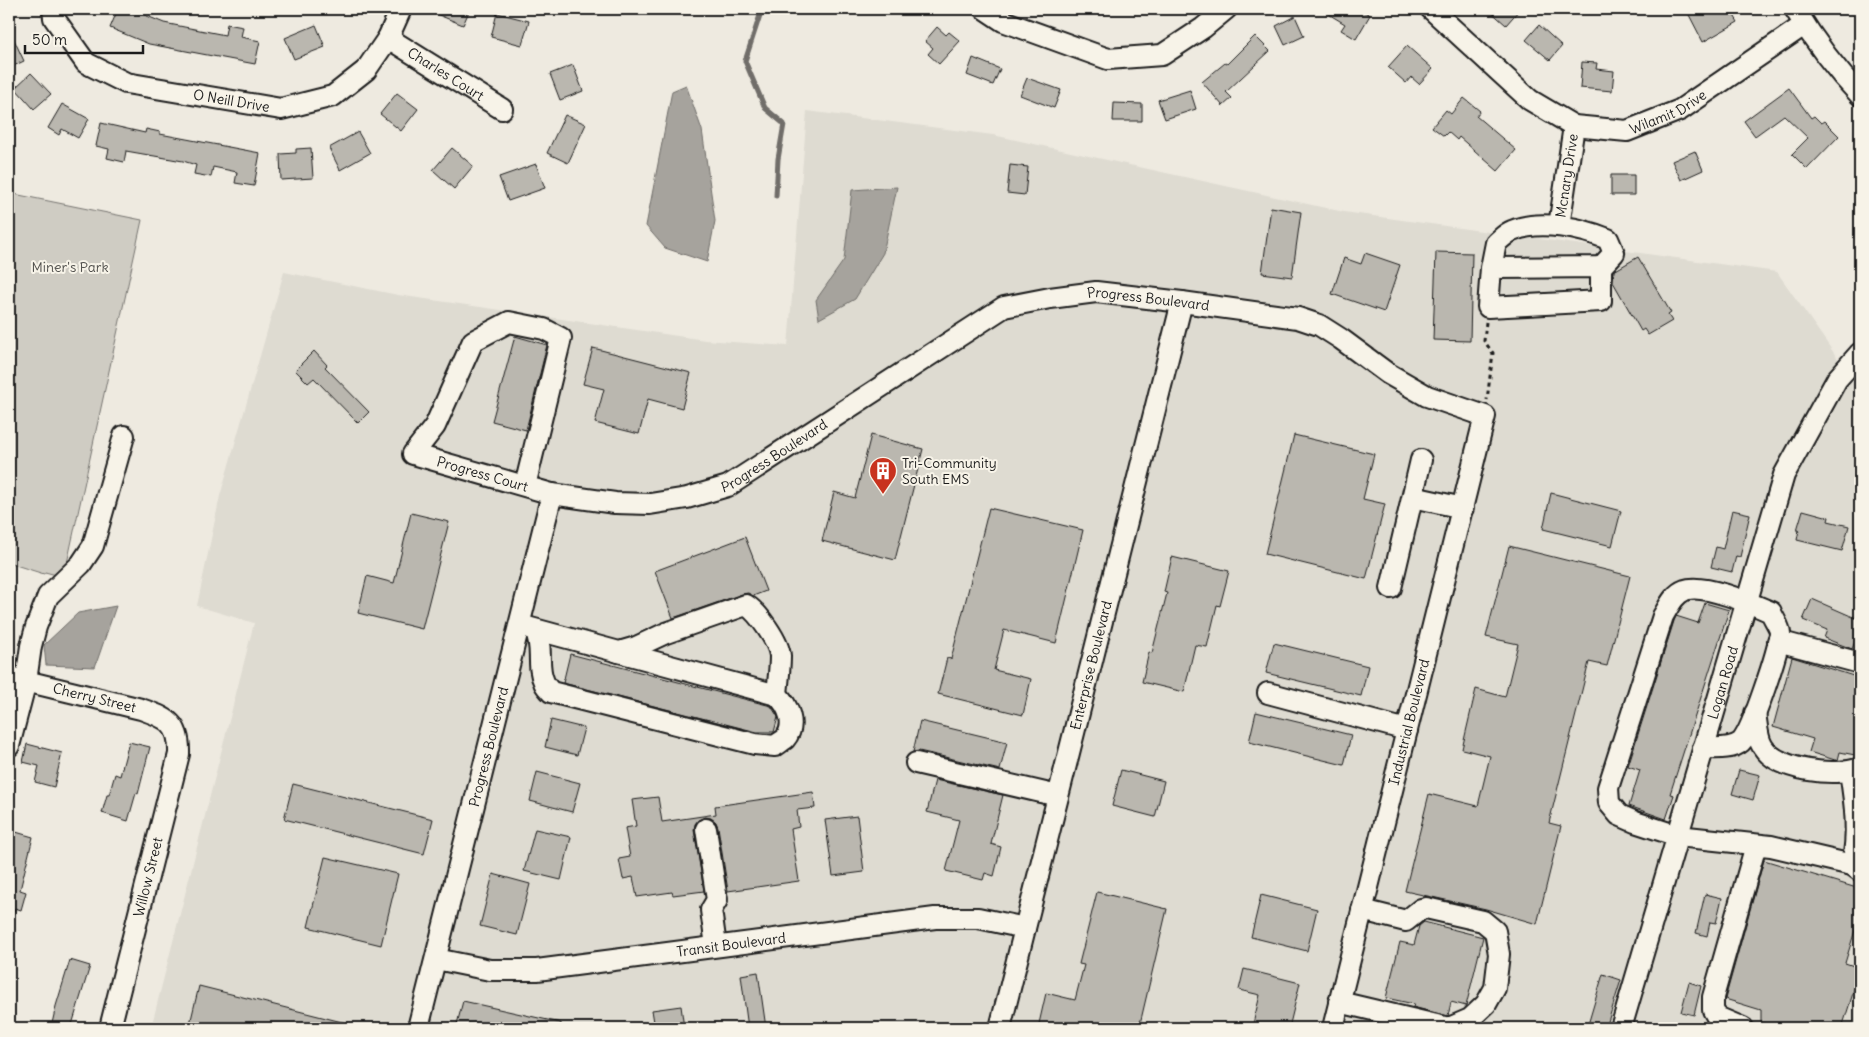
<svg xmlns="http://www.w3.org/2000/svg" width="1869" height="1037" viewBox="0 0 1869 1037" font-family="Delius,sans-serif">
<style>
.built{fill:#dedbd1}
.green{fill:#cfccc3;stroke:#767470}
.water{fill:#a6a39d;stroke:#6f6d69}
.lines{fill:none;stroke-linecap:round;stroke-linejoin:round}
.stream{stroke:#6f6d69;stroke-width:5}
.building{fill:#bab7af;stroke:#1c1c1c}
.minor-casing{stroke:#1c1c1c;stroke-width:24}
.path{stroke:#1c1c1c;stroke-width:3;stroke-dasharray:4 4;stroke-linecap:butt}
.minor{stroke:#f7f3e8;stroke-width:20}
.labels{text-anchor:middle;stroke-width:4;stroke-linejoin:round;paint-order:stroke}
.street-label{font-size:14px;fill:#1c1c1c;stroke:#f7f3e8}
.park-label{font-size:14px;fill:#52514e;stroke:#f7f3e8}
.poi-label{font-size:14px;fill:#1c1c1c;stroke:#f7f3e8;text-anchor:start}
</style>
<rect width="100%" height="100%" fill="#eeeae0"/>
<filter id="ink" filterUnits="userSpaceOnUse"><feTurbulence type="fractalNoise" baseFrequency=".02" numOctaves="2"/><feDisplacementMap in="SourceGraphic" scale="10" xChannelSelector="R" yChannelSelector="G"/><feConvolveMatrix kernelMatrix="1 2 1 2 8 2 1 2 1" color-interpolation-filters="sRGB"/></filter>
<g filter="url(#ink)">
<path class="built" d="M807,111L993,135L1344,212L1777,272L1860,390V1028H151L254,623L197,606L220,496L284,272L398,295L705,340L788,346Z"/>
<path class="green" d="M9,193L142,220L64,577L45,572L44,574L9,563Z"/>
<path class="water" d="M686,85L702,130L715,221L707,262L665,248L646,226L672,91Z
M897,187L883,253L855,299L819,319L816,300L844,260L852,190Z
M116,606L95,667L46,665L44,645L78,613Z"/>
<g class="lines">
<path class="stream" d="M762,9L745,61L765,108L784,124L778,159L776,196"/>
</g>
<path class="building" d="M118,9H130L164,23L225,35L227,24L243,27L241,37L260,41L255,64L149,44L110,28Z
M424,9H470L463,25Z
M1320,9H1359L1370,15L1356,39L1341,30L1345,24Z
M1488,9H1520L1506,25Z
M1686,9H1730L1738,22L1703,42Z
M497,13L529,21L522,45L491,37Z
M1295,16L1304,36L1285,45L1276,26Z
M316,25L325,47L294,59L285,38Z
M1539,25L1562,46L1550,60L1526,40Z
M937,27L946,35L949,32L960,41L939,64L928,54L933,48L925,41Z
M9,29L24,61L9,68Z
M1255,36L1270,51L1226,92L1232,98L1223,106L1202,82L1225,63L1227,64Z
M1407,46L1433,69L1419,84L1411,77L1406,83L1388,67Z
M973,58L1000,69L993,85L967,75Z
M1582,62L1597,63L1596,69L1614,71L1612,91L1580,88Z
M573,65L583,91L560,100L550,74Z
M31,73L51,94L34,109L15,88Z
M1027,78L1061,90L1054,108L1020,95Z
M1789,88L1811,118L1814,116L1821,123L1824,121L1839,136L1807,169L1792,154L1808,138L1784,115L1755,136L1744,121Z
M1190,90L1196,109L1165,119L1158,100Z
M397,93L418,109L401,131L380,114Z
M1464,98L1480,111L1476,116L1516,150L1498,171L1459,137L1457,140L1448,132L1444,136L1432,127L1446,110L1451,114Z
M1114,103L1142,104V121H1113Z
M62,104L89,119L78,138L62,129L59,135L48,128Z
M565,115L586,124L568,163L547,153Z
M101,123L145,133L146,129L160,132V134L260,153L254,186L235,183L237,172L213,167L211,177L194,174L196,165L183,161L126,151L124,162L107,158L109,149L96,146Z
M358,132L370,153L340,170L329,148Z
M311,148L313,178L281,180L280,154L296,153V149Z
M452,148L473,166L454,189L433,170Z
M1695,151L1703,170L1681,180L1672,161Z
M536,164L545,188L508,201L499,177Z
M1010,165L1028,167L1025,195L1007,193Z
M1611,175H1634V195H1611Z
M1271,207L1301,212L1292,277L1262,273Z
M1436,252L1472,253L1470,341L1433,340Z
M1365,253L1400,265L1384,312L1332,294L1344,258L1361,264Z
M1638,257L1671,313L1668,315L1672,321L1648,335L1644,329L1641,331L1613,282L1614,271Z
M515,336L547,345L526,430L492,421Z
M593,348L691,373L682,408L648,399L639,434L595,423L604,389L583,384Z
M314,351L327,365L325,367L369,412L358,423L314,378L308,383L295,370Z
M871,435L923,449L895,560L822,541L834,492L855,498Z
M1294,435L1374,454L1363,499L1385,504L1366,579L1265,554Z
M1551,493L1621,511L1612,546L1543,529Z
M989,508L1083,530L1056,643L1004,630L994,670L1031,679L1023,715L938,694L947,658L951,659Z
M1732,510L1750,514L1740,557L1736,556L1732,572L1711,567L1716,547L1723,549Z
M1803,510L1829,517L1828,521L1849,526L1842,551L1797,540L1799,530H1797Z
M411,513L449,522L422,629L358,613L367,576L394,583Z
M745,537L766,591L753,596L748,593L742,594L673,618L655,571Z
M1509,546L1630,576L1607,666L1589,662L1549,823L1561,826L1537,924L1486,909L1405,891L1429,794L1478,806L1490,756L1462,749L1476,689L1505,697L1518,644L1486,637Z
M1172,557L1229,571L1220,606L1217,605L1207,647L1195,645L1184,692L1142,682L1149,652L1152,653L1167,593L1164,592Z
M1812,599L1860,620V629L1852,649L1824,638L1827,630L1803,620Z
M1705,603L1729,610L1670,794L1674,795L1666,819L1629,806L1640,770L1628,766L1674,621L1676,616L1698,623Z
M1274,643L1368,666L1361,696L1266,673Z
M570,654L771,706L778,717L774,732H757L563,683Z
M1792,657L1860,678V756L1840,752L1838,760H1835L1809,752L1813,739L1773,727Z
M1256,712L1351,735L1344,765L1249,742Z
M551,720L584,728L577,755L545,747Z
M920,721L1007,742L1000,770L919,751L913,752Z
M129,742L150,747L138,794L136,793L128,821L102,813L107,795H109L115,774L120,776Z
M27,744L62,753L54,787L35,782L39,766L23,762Z
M1121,770L1164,781L1155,817L1112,806Z
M1739,770L1760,775L1753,800L1732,794Z
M537,772L580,783L572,812L530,801Z
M935,780L1003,795L991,844L1001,847L994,876L985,873L983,880L946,871L959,820L927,812Z
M293,784L433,819L424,854L284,819Z
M813,792L815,808L797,810L799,827L791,829L799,881L728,891L718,827L716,822L711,818L705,817L698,820L695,824L694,830L704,891L673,895L672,892L637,897L633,877L623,879L619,859L630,857L625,828L636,826L632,800L658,797L662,822L716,814L715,806Z
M857,816L864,872L833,876L825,820Z
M535,829L571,837L561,880L524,871Z
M9,830L33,837L20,890L26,892L21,910L15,908L13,917L9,916Z
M325,857L398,874L381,945L308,927Z
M1764,860L1860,889V914L1845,963L1860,968V971L1842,1028H1781L1761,1022V1010L1725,999Z
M493,874L530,884L517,935L480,926Z
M1097,892L1167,909L1139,1028H1038L1046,993L1075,1000L1084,965L1079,964Z
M1705,894L1722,898L1716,923L1710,922L1707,936L1696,933Z
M1261,895L1317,909L1307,951L1251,937Z
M1424,922L1483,937L1466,1006L1451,1002L1448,1016L1413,1007L1414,1004L1386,998L1400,942L1414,945L1419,926Z
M70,960L90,966L71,1028H51L56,1006Z
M1244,969L1300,983L1289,1028H1252L1260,995L1239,990Z
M758,972L766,1028H748L741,975Z
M1603,974L1621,980L1606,1028H1587Z
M1689,982L1701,986L1694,1015L1681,1012Z
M199,986L350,1024L349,1028H189Z
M463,1001L561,1023V1028H456Z
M681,1006L684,1028H655L652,1010Z"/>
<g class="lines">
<defs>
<g id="minor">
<path id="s1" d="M53,9L54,18L86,63L126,83L281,109L333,96L366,70L388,38L401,9"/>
<path d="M985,9L1003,21L1108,59L1162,55L1203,28L1226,9"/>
<path id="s2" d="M1431,9L1530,100L1574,126L1627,131L1680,110L1804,25"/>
<path d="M1795,9C1813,39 1836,70 1860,95"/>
<path id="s3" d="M388,38L502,109"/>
<path id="s4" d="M1559,226L1574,126"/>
<path d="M1491,268L1601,267L1614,253L1608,239C1581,228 1539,219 1512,231C1506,233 1501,239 1496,243L1491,268L1488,307L1601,301V267"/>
<path id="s5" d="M525,486L561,338L544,329L509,322L473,341L435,426L413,454L552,494L615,503L650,504L687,498L728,486L1004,307L1050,298L1096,292L1182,302L1298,318L1319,325L1341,339L1387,373L1427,396L1485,416L1333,1028"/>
<path d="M1413,497L1463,508"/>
<path d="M1391,588L1421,460"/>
<path d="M527,627L619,652L636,647L666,633L746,605C758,612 779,642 780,656C780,669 778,682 777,695"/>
<path d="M535,630C544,646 536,666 544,682C545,686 549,689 551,692L755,744L775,746C778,744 782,741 785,739C797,725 788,705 777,695L619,652"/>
<path d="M1778,641L1860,663"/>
<path id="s6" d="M9,677L141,709C167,718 180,723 179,754L110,1028"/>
<path d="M1268,693L1407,730"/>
<path d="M1755,713C1757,723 1757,739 1763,747C1778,771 1836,777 1860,768"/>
<path d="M9,746L26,681L31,646L36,627L48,596L81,564L93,546L124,436"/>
<path d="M1703,748C1715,748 1732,750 1741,742C1752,731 1779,649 1780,633C1780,627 1773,618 1771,612C1753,604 1703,583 1685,590C1674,594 1669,606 1663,616L1608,788L1609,803L1619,815L1635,822L1678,836L1771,846L1852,865L1860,871"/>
<path d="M916,763L1058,796"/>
<path d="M1850,772C1855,803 1859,834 1852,865"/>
<path d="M706,829L717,900L711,910L716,946"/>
<path id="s7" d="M436,959L490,970H537L935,918H978L1025,928"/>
<path d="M1339,1002L1449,1028L1470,1019L1486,1004L1495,988L1499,954L1495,931L1483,921L1426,908L1421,909L1406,921L1362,910"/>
<path id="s8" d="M418,1028L552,494"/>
<path id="s9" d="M1000,1028L1182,302"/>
<path id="s10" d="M1621,1028L1784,475L1837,379L1860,353"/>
<path d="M1743,1028L1717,1017L1713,1010V997L1756,845"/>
</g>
</defs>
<use href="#minor" class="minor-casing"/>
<path class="path" d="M1486,322L1484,341L1493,353L1487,400"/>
<use href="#minor" class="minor"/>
</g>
</g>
<defs>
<symbol id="building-pin" viewBox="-11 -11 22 30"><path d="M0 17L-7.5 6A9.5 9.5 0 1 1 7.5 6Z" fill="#c8321e" stroke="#f7f3e8"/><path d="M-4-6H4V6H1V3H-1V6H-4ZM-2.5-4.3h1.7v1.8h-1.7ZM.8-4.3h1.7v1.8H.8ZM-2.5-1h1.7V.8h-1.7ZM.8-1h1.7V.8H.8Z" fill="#fff"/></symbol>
</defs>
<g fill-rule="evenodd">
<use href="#building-pin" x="867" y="455" width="32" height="43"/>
</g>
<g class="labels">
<g class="street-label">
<text dy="5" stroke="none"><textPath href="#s3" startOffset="68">Charles Court</textPath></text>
<text dy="5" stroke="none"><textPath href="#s1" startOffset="216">O Neill Drive</textPath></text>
<text dy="5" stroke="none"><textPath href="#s2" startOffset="284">Wilamit Drive</textPath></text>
<text dy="5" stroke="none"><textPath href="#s4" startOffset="51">Mcnary Drive</textPath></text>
<text dy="5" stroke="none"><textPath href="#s5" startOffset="1175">Progress Boulevard</textPath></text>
<text dy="5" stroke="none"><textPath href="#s5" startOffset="755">Progress Boulevard</textPath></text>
<text dy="5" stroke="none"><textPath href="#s5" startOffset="449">Progress Court</textPath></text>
<text dy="5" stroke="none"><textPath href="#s9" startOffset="374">Enterprise Boulevard</textPath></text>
<text dy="5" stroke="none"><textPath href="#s10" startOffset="360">Logan Road</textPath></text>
<text dy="5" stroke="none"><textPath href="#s6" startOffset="88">Cherry Street</textPath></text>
<text transform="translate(1409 722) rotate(-76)" y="5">Industrial Boulevard</text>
<text dy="5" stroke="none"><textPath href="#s8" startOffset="290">Progress Boulevard</textPath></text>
<text transform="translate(148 877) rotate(-76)" y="5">Willow Street</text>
<text dy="5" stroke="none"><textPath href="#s7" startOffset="298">Transit Boulevard</textPath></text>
</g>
<g class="park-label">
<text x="70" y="272">Miner's Park</text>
</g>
<g class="poi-label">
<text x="902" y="468">Tri-Community<tspan x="902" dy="16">South EMS</tspan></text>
</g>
</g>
<rect width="1869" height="1037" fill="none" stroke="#f7f3e8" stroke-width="30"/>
<rect x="15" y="15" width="1839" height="1007" fill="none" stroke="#1c1c1c" stroke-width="2" filter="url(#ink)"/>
<path d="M25 45v8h118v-8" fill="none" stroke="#1c1c1c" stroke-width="2.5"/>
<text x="32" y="45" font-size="15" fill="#1c1c1c" stroke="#f7f3e8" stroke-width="4" paint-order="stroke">50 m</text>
</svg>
